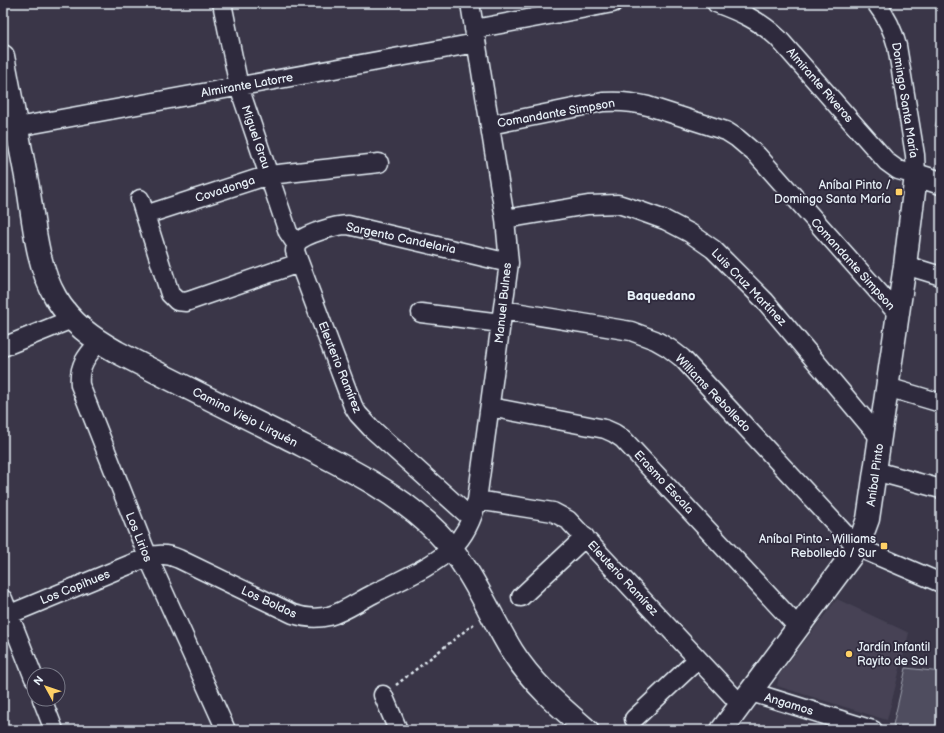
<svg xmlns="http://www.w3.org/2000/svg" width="944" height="733" viewBox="0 0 944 733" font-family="'Balsamiq Sans',sans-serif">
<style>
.built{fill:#464354}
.green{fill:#504e5f;stroke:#9ca0ac}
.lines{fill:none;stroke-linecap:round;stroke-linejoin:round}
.minor-casing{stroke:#e8f1f8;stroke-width:21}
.tertiary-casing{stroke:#e8f1f8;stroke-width:25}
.path{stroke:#e8f1f8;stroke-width:2.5;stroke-dasharray:3 3;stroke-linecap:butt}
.minor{stroke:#2f2a3d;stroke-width:18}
.tertiary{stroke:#2f2a3d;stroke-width:22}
.poi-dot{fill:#ffd166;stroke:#2f2a3d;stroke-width:1.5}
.labels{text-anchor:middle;stroke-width:3.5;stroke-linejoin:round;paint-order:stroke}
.street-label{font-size:12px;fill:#e8f1f8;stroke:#2f2a3d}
.poi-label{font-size:12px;fill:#e8f1f8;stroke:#2f2a3d;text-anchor:end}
.neighbourhood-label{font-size:13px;font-weight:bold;fill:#e8f1f8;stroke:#2f2a3d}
</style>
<rect width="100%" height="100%" fill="#3a3648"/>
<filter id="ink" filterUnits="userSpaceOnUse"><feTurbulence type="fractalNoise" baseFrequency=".025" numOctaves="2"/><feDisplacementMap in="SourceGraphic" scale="8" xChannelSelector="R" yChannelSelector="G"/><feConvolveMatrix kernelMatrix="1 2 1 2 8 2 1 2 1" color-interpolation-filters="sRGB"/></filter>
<g filter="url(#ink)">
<path class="built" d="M837,599L909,633L887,720L777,686L779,675Z"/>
<path class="green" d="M941,105V127L935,126Z
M906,668L941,672V730H909L893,725Z"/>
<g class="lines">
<defs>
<path id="minor" d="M222,3L239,87L288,232L296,244
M716,3C740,12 759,20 778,38L887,162L898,170L916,175L915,155L897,46C893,30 886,16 876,3
M474,29L613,3
M490,125L603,102C619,101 633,102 648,106L726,131L737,138L757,155L898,314
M17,127L476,43
M140,199L170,294L177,301L186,302L299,263
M145,215L269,175L379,163
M505,219L588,205L618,204L637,210L665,220L690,233L713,249L765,301L880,438
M296,244L295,251L296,254L353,406L358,414L371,428L471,518
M296,244C303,234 337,225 348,225L509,263
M905,265L941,276
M503,310L631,331L655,340L669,348L682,358L857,547L941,583
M421,313L501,323
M99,342C87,355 78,366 80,385L148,557L226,730
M3,347L72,319
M887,387L941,403
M490,407L605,429L614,433L623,439L798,627
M875,471L941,489
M477,500L553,512L568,520L741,705
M521,597L585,537
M3,599L34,678
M3,617L148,557C159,553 168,554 179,559L293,614C305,618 316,619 329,616C344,612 359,601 373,594C398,581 431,568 452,548C465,535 473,518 477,500L509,263L505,219L470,3
M751,692L873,730
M383,695L398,730
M42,699L54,730
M634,719L698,659"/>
<path id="tertiary" d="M3,56C11,100 20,143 28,187C34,224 37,266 56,298C71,323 92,338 117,352C173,381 230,409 286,437C339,464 396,490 438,533C471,567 488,612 512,651C532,683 559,706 587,730
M722,730L851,556L861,538L868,519L905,265L916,175L941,183"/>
</defs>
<use href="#minor" class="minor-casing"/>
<use href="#tertiary" class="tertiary-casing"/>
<path class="path" d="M396,685L475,623"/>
<use href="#minor" class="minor"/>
<use href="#tertiary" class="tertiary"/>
</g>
</g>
<g class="poi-dot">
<rect x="895" y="188" width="8" height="8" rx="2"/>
<rect x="880" y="542" width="8" height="8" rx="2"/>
<circle cx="849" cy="654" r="4"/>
</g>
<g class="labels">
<g class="street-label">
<text transform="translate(247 85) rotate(-10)" y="4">Almirante Latorre</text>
<text transform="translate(820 85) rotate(49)" y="4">Almirante Riveros</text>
<text transform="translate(905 100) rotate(81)" y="4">Domingo Santa María</text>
<text transform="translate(556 113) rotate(-10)" y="4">Comandante Simpson</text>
<text transform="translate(256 137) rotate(71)" y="4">Miguel Grau</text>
<text transform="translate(225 189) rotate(-18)" y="4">Covadonga</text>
<text transform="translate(401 238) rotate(12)" y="4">Sargento Candelaria</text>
<text transform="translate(853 264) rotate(48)" y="4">Comandante Simpson</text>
<text transform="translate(749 287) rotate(46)" y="4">Luis Cruz Martínez</text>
<text transform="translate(503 303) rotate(-84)" y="4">Manuel Bulnes</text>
<text transform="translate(340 367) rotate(68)" y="4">Eleuterio Ramírez</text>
<text transform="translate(713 393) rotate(46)" y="4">Williams Rebolledo</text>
<text transform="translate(245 417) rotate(27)" y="4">Camino Viejo Lirquén</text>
<text transform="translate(875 475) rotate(-82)" y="4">Aníbal Pinto</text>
<text transform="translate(664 482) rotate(47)" y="4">Erasmo Escala</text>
<text transform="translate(139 537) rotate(68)" y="4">Los Lirios</text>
<text transform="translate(623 578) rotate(47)" y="4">Eleuterio Ramírez</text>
<text transform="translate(75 587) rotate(-22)" y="4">Los Copihues</text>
<text transform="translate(269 602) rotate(25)" y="4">Los Boldos</text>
<text transform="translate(789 704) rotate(17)" y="4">Angamos</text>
</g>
<g class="poi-label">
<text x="891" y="189">Aníbal Pinto /<tspan x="891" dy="14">Domingo Santa María</tspan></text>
<text x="876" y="543">Aníbal Pinto - Williams<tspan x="876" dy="14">Rebolledo / Sur</tspan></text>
<text x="857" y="651" text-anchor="start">Jardín Infantil<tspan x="857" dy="14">Rayito de Sol</tspan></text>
</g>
<g class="neighbourhood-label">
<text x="661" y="300">Baquedano</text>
</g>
</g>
<rect width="944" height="733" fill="none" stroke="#2f2a3d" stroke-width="16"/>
<rect x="8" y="8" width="928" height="717" fill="none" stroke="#e8f1f8" stroke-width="1.5" filter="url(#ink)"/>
<g transform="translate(46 687) rotate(310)"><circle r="19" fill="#2f2a3d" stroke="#797a88"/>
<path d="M0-3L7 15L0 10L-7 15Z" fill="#ffd166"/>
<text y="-6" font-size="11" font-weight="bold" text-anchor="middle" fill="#e8f1f8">N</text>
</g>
</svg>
